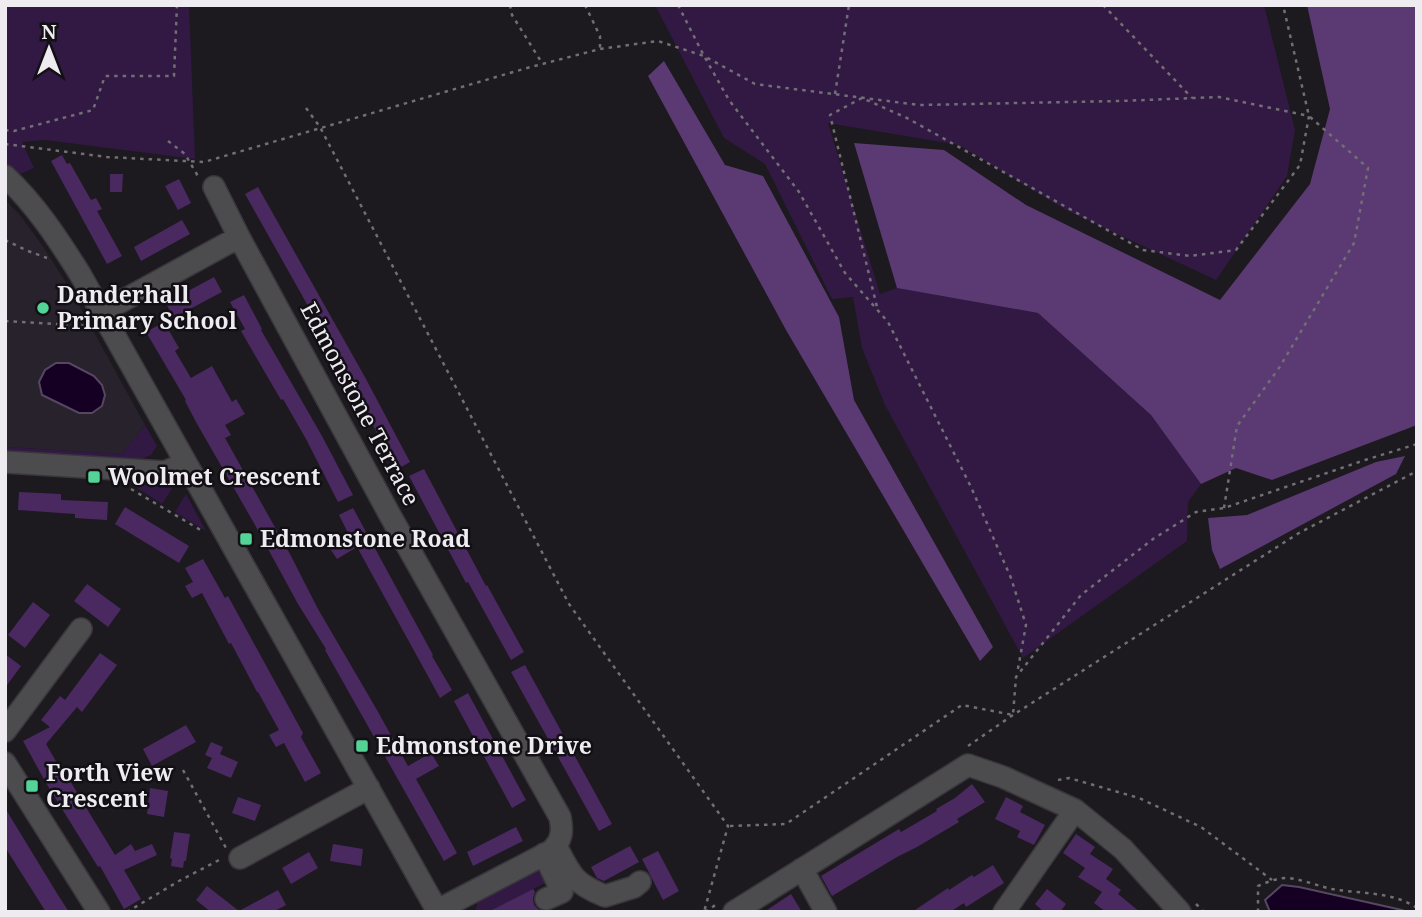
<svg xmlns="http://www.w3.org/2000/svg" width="1422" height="917" viewBox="0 0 1422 917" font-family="'Noto Serif',serif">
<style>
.built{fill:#28222d}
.green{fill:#321943}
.forest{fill:#5b3973}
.water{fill:#150024;stroke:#564761;stroke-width:2}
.building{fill:#4a2961}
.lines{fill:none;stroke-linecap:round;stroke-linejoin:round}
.minor-casing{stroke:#39373c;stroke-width:24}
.path{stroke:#716f74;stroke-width:2.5;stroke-dasharray:3.5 5;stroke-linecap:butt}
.minor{stroke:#4c4b4e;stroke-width:21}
.poi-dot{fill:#53d396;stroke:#131015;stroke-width:2.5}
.labels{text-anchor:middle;stroke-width:5;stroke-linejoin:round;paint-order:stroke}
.poi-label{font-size:23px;font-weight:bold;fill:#eeecf0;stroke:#131015;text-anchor:start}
.street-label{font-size:23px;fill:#eeecf0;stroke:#131015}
</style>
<rect width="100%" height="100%" fill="#1c191f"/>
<path class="built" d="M5,200L19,214L44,248L70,289L145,425L122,454L5,447Z"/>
<path class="green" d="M5,5H189L195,159L45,140L22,142L34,168L18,175L5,162Z
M655,5H1264L1295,130L1287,176L1216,280L1066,210L959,145L828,123L880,294L897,288L1038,313L1151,415L1201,484L1188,502L1187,541L1023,658L885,405L862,348L853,297L832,299L765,164L724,138Z
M145,425L157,446L151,455L137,461L5,452V447L122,454Z
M126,479C141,480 160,478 173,487L162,504L126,481Z
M186,494L206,531L175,512Z
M545,868L551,880L488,912H475L478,901Z"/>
<path class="forest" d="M1307,5H1417V425L1272,480L1236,468L1201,484L1151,415L1038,313L897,288L854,143L944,150L1026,205L1220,300L1310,184L1330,109Z
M664,61L725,165L763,176L839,317L854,400L993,647L980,661L786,330L648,76Z
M1405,456L1396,474L1220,569L1212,550L1208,518L1247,515L1376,462Z"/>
<path class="water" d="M56,363H69L94,376L102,385L105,395L102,406L92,413H79L42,395L39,382L45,370Z
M1282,885L1299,887L1402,910L1406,912H1270L1265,900Z"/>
<path class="building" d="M62,155L67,164L70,163L91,200L96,198L102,209L97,211L122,256L107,264L51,161Z
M110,174H123L122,192H110Z
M179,179L191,203L178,210L165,186Z
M258,187L366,379L410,462L396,470L348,377L245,194Z
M182,220L190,234L141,261L134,247Z
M214,277L222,292L173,318L166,303Z
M244,295L262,329L261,330L322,436L353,495L338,502L306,439L283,399L281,400L241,331L245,329L230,302Z
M164,322L179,348L175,351L191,378L212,366L232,402L236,399L245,414L225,425L231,435L225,438L291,556L318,609L377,710L408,766L431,753L439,766L416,779L457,853L444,861L325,650L326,649L298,604L255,525L196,422L185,401L186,400L146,332Z
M424,469L486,586L487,585L524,652L511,660L468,582L466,583L409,476Z
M19,492L61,494V500L108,502L107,520L75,518V514L18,510Z
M125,507L189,546L179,563L115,524Z
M353,508L433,655L432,656L452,690L440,698L357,547L337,559L329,547L349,535L339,515Z
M203,559L225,598L228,596L303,733L301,737L321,773L305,782L284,743L276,747L269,735L279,730L258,692H257L231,643L229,644L202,593L192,598L185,586L193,582L185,568Z
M87,584L121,609L108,627L74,601Z
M33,602L50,615L25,648L8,635Z
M100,653L117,665L82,712L77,707L46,744L68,782L70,781L115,855L131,844L135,851L152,844L157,855L124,870L141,899L124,909L100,866L98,867L46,783L23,741L50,727L41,720L60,696L65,700Z
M5,654L21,666L5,688Z
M525,665L612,824L599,831L511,672Z
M468,693L526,800L512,808L454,701Z
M186,725L196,742L152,766L143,749Z
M211,742L223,747L220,754L238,762L231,778L207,768L212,758L205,755Z
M972,784L985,802L957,819L959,822L917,847L897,857L832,896L821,876L899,829L901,832L937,811L936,809L955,798Z
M150,788L168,791L164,817L147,814Z
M238,797L261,805L255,821L232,813Z
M1006,797L1023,806L1020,812L1045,825L1034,845L1017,837L1020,831L995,819Z
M5,808L58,895L69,912H46L20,871L5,847Z
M516,827L523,841L473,866L467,852Z
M174,832L190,834L186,861H184L183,868L171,866L172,859L170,858Z
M1076,834L1095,847L1090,854L1113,869L1106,879L1121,890L1118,894L1140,912H1106L1094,903L1102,892L1078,877L1085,868L1063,853Z
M333,844L363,849L361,866L330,861Z
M630,846L639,862L604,881L597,878L591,867Z
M658,851L679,891L663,900L642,859Z
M309,852L318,868L291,884L282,868Z
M993,865L1004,883L966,907L964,903L950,912H912L948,888L949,890L972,875L974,877Z
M207,886L239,911L278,890L286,905L273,912H211L196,900Z
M533,889L535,892L533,898L534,905L538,909L544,912H488Z
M1047,889L1066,904L1060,912H1044L1035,904Z
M791,894L802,912H764Z"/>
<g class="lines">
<defs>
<path id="minor" d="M5,176C36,205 58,239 80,274L438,912
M214,187L239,237L391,517L560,817C563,831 562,841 551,851L438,910
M102,312L239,237
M5,462L165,472L186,463
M5,731L81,629
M5,763L99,912
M556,846C571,875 573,883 605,896L634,887L640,882
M544,854L562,892L546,899
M240,858L369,788
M802,869L826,912
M734,912L968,765L1003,777L1075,810L1123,849L1180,912
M1004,912L1075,810"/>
</defs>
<use href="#minor" class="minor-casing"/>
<path class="path" d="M510,5L512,15L542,63
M585,5L600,36V49
M678,5L704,56L729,100L799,192L845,273L888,322L971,487L1011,578L1026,625L1017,674
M1103,5L1192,98
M835,94L849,5
M306,108L320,127L569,604L728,826L704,912
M5,130L14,131L93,110L105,76H174L177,5
M168,141L185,154L199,178
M5,144L107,157L204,162L527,68L600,49L658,41L704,56L755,84L919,105L1120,101L1219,97L1309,116L1300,165L1236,250L1190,256L1143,250L907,118L862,98L830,115L878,311
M5,240L28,251L47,258
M5,321L90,326
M131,489L204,532
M1224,508L1237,426L1279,368L1354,243L1368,168L1309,116L1283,5
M968,746L1013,715L1299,533L1417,471
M183,770L226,848
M1058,780L1069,778L1139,798L1201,827L1272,880
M730,826L786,824L962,705L1013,715L1016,677L1081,595L1153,539L1196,512L1224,508L1365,460L1417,444
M1196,904L1204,912
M127,912L179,881L221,859
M705,912L717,904
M1258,912V886C1268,882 1279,877 1289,878C1304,880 1318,886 1332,889C1360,894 1392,891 1417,908"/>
<use href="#minor" class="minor"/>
</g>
<g class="poi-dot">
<circle cx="43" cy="308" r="7"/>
<rect x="87" y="470" width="14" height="14" rx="3.5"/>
<rect x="239" y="532" width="14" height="14" rx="3.5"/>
<rect x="355" y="739" width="14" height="14" rx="3.5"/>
<rect x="25" y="779" width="14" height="14" rx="3.5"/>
</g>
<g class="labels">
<g class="poi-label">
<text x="57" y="303">Danderhall<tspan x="57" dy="26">Primary School</tspan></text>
<text x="108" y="485">Woolmet Crescent</text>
<text x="260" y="547">Edmonstone Road</text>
<text x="376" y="754">Edmonstone Drive</text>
<text x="46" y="781">Forth View<tspan x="46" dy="26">Crescent</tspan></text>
</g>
<g class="street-label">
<text transform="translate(360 404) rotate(62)" y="8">Edmonstone Terrace</text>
</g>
</g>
<rect width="1422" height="917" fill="none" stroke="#eeecf0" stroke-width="14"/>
<g transform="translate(49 49)" stroke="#131015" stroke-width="5" paint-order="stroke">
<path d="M0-5L12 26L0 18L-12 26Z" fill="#eeecf0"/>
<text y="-10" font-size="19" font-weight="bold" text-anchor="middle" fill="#eeecf0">N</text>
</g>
</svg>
